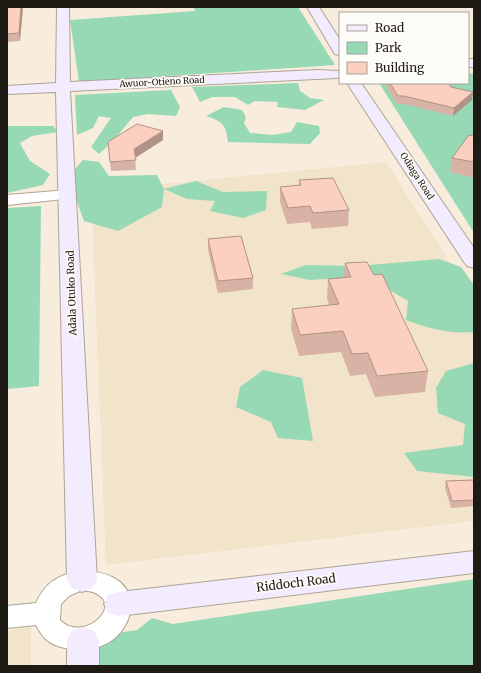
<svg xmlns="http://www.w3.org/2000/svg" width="481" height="673" viewBox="0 0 481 673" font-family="Merriweather,serif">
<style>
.built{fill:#f2e4cb}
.green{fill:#96d9b4}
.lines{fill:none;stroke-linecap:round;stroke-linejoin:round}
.street-casing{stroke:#aea493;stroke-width:2}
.secondary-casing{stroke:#aea493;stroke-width:2}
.street{fill:#fff;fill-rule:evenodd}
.secondary{fill:#f2ecfe;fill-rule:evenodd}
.wall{fill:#d8b3a5}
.shaded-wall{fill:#b09286}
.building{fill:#fbd0c0;stroke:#b09286}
.labels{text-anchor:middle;stroke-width:3.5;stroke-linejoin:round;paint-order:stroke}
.far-street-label{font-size:9px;fill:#1e1a14;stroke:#fefcf8}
.street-label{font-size:10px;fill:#1e1a14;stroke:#fefcf8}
.near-street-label{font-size:12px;fill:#1e1a14;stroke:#fefcf8}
</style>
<rect width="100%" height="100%" fill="#f8eddc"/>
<path class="built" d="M386,162L474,300V521L106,565L91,191Z
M31,627V666H7V631Z"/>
<path class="green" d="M193,7H298L335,65L79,82L70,20L195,11Z
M474,73V233L379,83H468V74Z
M298,83L300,91L310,98L324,100L305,110L277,107L278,102L255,101L248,105L235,97H212L200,102L192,87Z
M171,90L180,107L176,116L148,114L133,117L113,141L99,154L91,147L111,118L99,116L93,128L77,135L75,95Z
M224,107L242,110L246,117L244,123L250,133L272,135L291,132L297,122L319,126L320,133L310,144L228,142C226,124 223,122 206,116Z
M7,126H53L58,132L32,136L20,143L30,161L50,174L43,185L7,193Z
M83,160L99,162L109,176L157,175L164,189L196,181L223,192L267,191L266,210L243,218L210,211L215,201L187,199L164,189L162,207L118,231L84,221L68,177Z
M41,206L39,386L7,389V208Z
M439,259L461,267L474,285V332C450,334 429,329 406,320L408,301L366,276L310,280L281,274L306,265L358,266Z
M474,363V477L417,471L404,453L463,445L465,424L438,413L436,388L446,371Z
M263,370L302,378L313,441L278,438L271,422L236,407L240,387Z
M474,579V666H98L97,636L137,630L152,618L173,624Z"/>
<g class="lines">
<defs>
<path id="street" d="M68,190L73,192L76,195L73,198L7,205V195Z
M82,570C92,572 103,572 112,577C137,589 135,618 117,636C104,649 83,652 65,648C50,645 43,639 36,625L7,628V606L36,603C46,581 59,575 82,570ZM82,590C87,591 93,591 97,594C123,607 82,643 60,620L61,604L69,596Z"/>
<path id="secondary" d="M57,7H69L70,82L317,70L340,71V77L337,78L70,91L97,580L92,588L82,592L72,588L67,580L56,92L7,94V86L56,83Z
M307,7H319L340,40V55L335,54L333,51Z
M468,59H474V67H468Z
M347,83H361L474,248V268L467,266L464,262Z
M474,551V573L119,616L108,613L104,604L108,595L119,592Z
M83,627L94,631L99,640V666H67V640L72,631Z"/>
</defs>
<use href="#street" class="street-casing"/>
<use href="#secondary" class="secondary-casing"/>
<use href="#street" class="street"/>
<use href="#secondary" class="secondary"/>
</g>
<path class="wall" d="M7,7H23L20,41L7,42Z
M386,83H448L451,87L472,100L453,116L404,104H397L386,86Z
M474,136V178L450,172L452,158Z
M163,140L135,158L136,170L111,171L108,142Z
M299,180L349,210L348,226L312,229L310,222L287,224L280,202V187L299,186Z
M208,239L253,278V289L218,293L208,250Z
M345,263L374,275L428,371L425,392L375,397L366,374L350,376L341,352L299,356L291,329L292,309L329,305L327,299L328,279L344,277Z
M474,480V506L451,508L445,488L446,481Z"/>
<path class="shaded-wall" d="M21,7H23L20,41L19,33Z
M473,92L472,100L453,116L454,108Z
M163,131V140L135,158L134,149Z"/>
<path class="building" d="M7,7H21L19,33L7,34Z
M390,83H448L451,87L473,92L454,108L404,96H398Z
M137,124L163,131L134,149L136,160L110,162L108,142Z
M469,135L474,136V162L452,158Z
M333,178L349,210L313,213L310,206L288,208L280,187L301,185L299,180Z
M241,236L253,278L218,281L208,239Z
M367,262L374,275L382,274L428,371L377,376L368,353L352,354L343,331L300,335L292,309L339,304L328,279L351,277L345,263Z
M474,480V500L452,501L446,481Z"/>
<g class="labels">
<g class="far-street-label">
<text transform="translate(162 82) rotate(-3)" y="3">Awuor-Otieno Road</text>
<text transform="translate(417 176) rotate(57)" y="3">Odiaga Road</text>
</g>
<g class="street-label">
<text transform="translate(71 293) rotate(-92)" y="4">Adala Otuko Road</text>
</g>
<g class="near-street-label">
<text transform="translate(296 583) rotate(-7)" y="4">Riddoch Road</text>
</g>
</g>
<rect width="481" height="673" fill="none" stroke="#1e1a14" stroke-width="16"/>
<rect x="339" y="12" width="130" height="72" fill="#fefcf8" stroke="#a4a29d"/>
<rect x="347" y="25" width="20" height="6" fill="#f2ecfe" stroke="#a4a29d"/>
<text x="375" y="32" font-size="12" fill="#1e1a14">Road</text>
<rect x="347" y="42" width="20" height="12" fill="#96d9b4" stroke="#a4a29d"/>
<text x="375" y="52" font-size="12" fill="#1e1a14">Park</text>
<rect x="347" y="62" width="20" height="12" fill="#fbd0c0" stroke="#a4a29d"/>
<text x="375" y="72" font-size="12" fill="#1e1a14">Building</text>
</svg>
